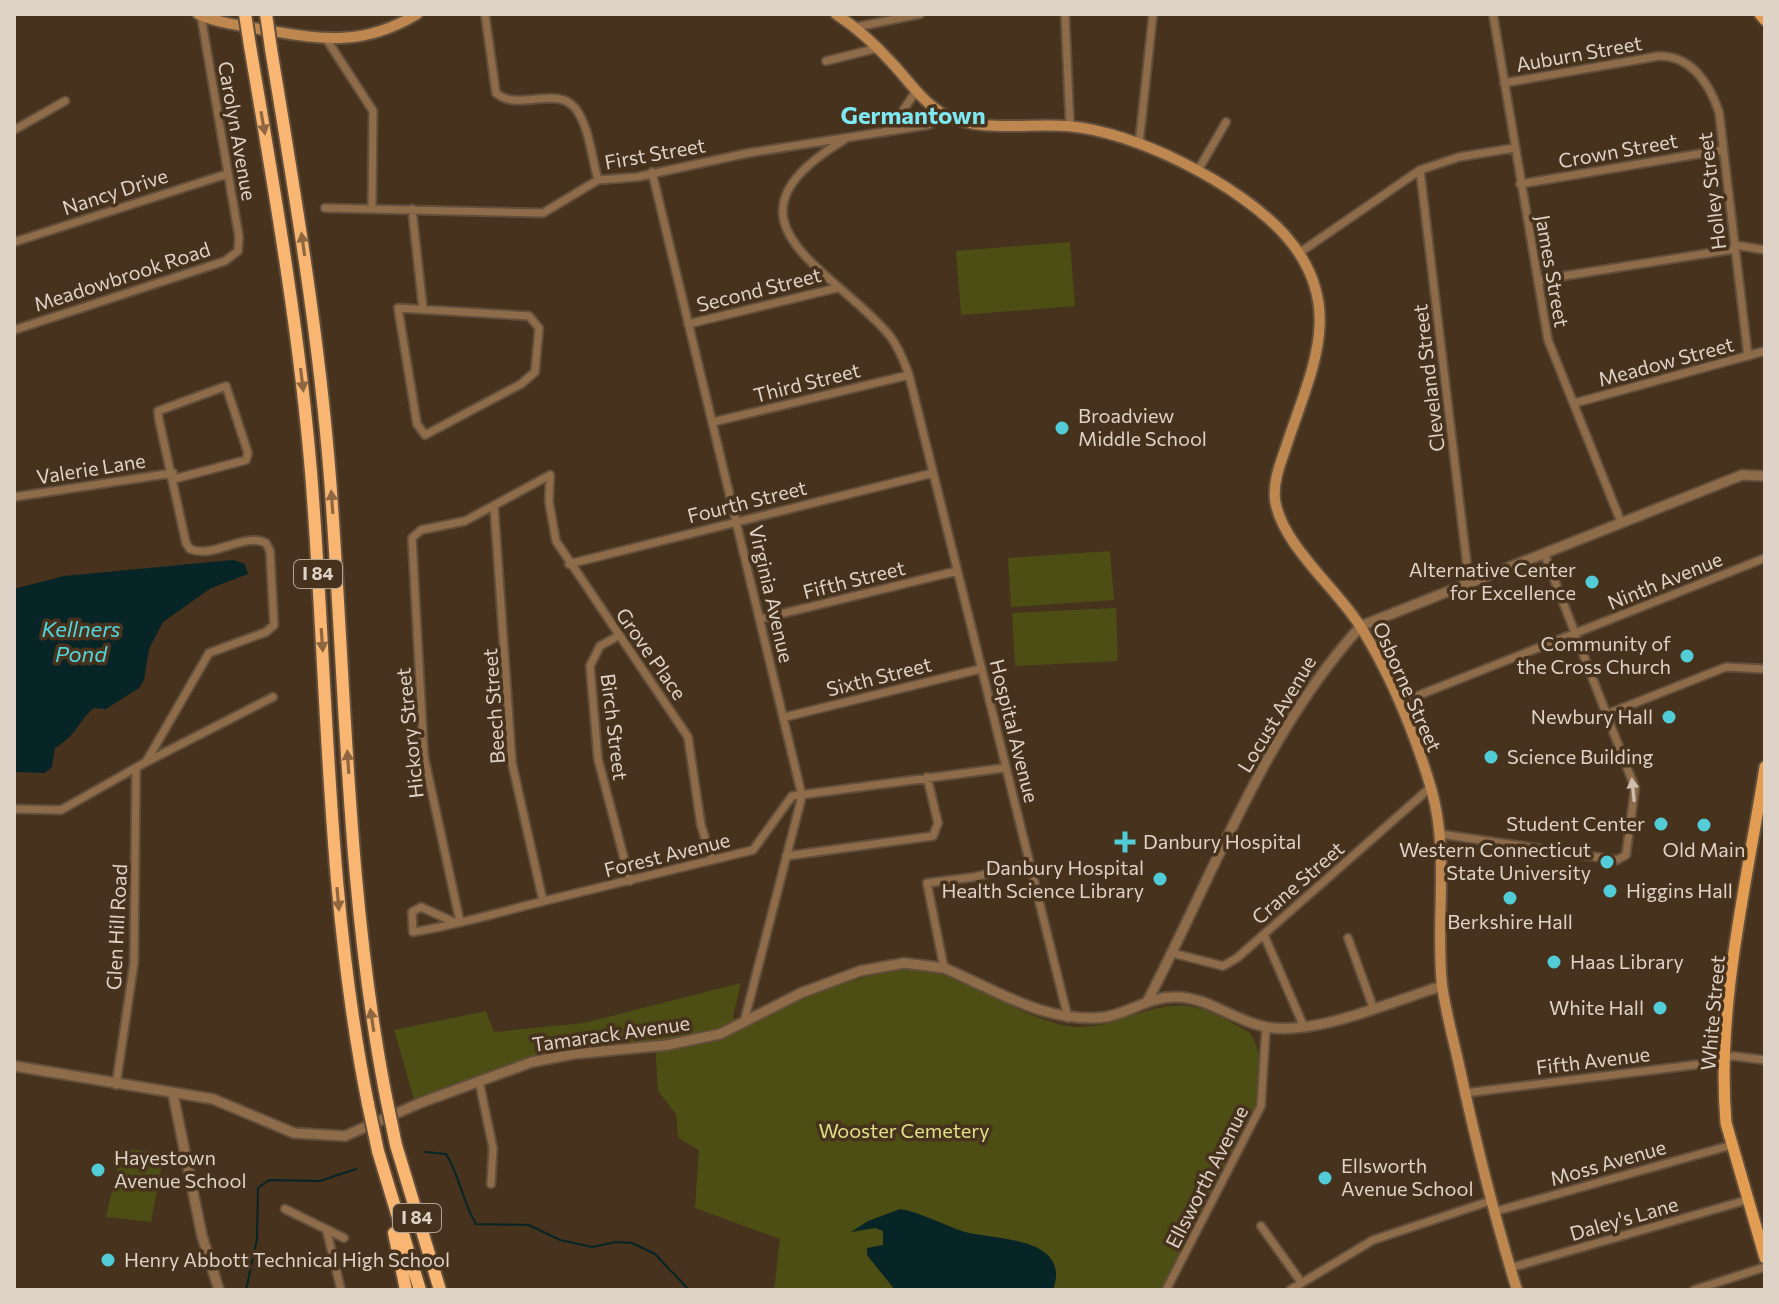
<svg xmlns="http://www.w3.org/2000/svg" width="1779" height="1304" viewBox="0 0 1779 1304" font-family="Commissioner,sans-serif">
<style>
.green{fill:#4d4e14}
.water{fill:#072426}
.lines{fill:none;stroke-linecap:round;stroke-linejoin:round}
.stream{stroke:#072426;stroke-width:2}
.minor-casing{stroke:#624f3b;stroke-width:11}
.tertiary-casing{stroke:#624f3b;stroke-width:13}
.secondary-casing{stroke:#624f3b;stroke-width:14}
.primary-casing{stroke:#624f3b;stroke-width:15}
.motorway-casing{stroke:#624f3b;stroke-width:16}
.minor{stroke:#8e6b49;stroke-width:7}
.tertiary{stroke:#8e6b49;stroke-width:9}
.secondary{stroke:#be8750;stroke-width:10}
.primary{stroke:#e39d53;stroke-width:11}
.motorway{stroke:#f9b572;stroke-width:12}
.motorway-bridge-casing{stroke:#624f3b;stroke-width:16;stroke-linecap:butt}
.motorway-bridge{stroke:#f9b572;stroke-width:12}
.oneway{fill:#8e663f}
.oneway2{fill:#cfbdad}
.poi-dot{fill:#52ccd6;stroke:#46321d;stroke-width:3}
.labels{text-anchor:middle;stroke-width:7;stroke-linejoin:round;paint-order:stroke}
.shield{fill:#46321d;stroke:#b1a293;stroke-width:2}
.shield-label{font-size:18px;font-weight:bold;fill:#dfd2c6}
.street-label{font-size:20px;fill:#dfd2c6;stroke:#46321d}
.poi-label{font-size:20px;fill:#dfd2c6;stroke:#46321d;text-anchor:start}
.park-label{font-size:20px;fill:#dee286;stroke:#46321d}
.water-label{font-size:22px;font-style:italic;fill:#50d6de;stroke:#46321d}
.quarter-label{font-size:24px;font-weight:bold;fill:#7de8f2;stroke:#46321d}
</style>
<rect width="100%" height="100%" fill="#46321d"/>
<path class="green" d="M1070,242L1075,306L961,315L956,251Z
M1110,551L1114,600L1011,607L1008,558Z
M1116,608L1118,661L1015,666L1012,613Z
M914,968C967,976 1010,1012 1062,1025C1108,1036 1149,998 1194,1007C1214,1012 1233,1023 1250,1033C1294,1103 1189,1223 1163,1290H774L780,1239L695,1208L699,1150L678,1138L676,1114L658,1091L655,1041L550,1050L414,1099L394,1030L486,1011L494,1032L584,1023L741,983L733,1016L736,1032C794,1002 848,975 914,968Z
M122,1148L164,1154L151,1222L106,1217Z"/>
<path class="water" d="M233,560L245,564L248,574L211,588L163,622L149,649L144,680L139,688L106,709L94,708C79,720 77,735 55,748L52,767L45,773L14,772V589L64,576Z
M900,1209C923,1213 943,1225 965,1232C997,1240 1072,1237 1053,1290H895L867,1255V1248L883,1245V1231L875,1228L851,1232L868,1221Z"/>
<g class="lines">
<path class="stream" d="M425,1152L446,1154C460,1176 462,1201 476,1224L529,1225L560,1240L592,1247L616,1242L632,1243L655,1254L689,1290
M246,1290L257,1239L258,1188L269,1180L320,1181L356,1169"/>
<defs>
<path id="minor" d="M485,14L496,93C517,112 556,85 575,108C589,125 592,159 598,180
M1065,14L1070,126
M1493,14L1548,340L1621,522
M856,27L920,14
M327,40L373,111L372,208
M826,61L878,48
M1504,83L1659,56C1692,56 1709,83 1719,112L1748,356
M886,129L898,118L916,91
M14,130L65,101
M844,140C707,222 835,269 890,336C899,348 904,361 909,375L1068,1018
M1139,144L1153,14
M1420,170L1469,582
M652,172L802,796L744,1022
M1197,172L1226,122
M1520,184L1722,150
M325,208L543,213L598,180L637,177L748,153L928,125L947,116
M412,209L423,309
M14,242L227,174
M1735,245L1765,250
M1299,253L1420,170L1459,157L1514,148
M1538,280L1735,249
M398,308L529,316L539,328L535,372L521,384L425,435L417,424Z
M688,324L837,288
M14,330L225,261L238,251L239,237L201,16
M1575,403L1765,351
M713,422L909,375
M550,475L549,502L556,541L688,737L701,825L712,860
M14,497L173,473
M494,506L512,763L543,901
M569,564L933,473
M760,619L957,571
M618,636L600,646L590,666L598,759L630,881
M1399,703L1765,558
M1607,714L1726,667L1765,669
M785,717L980,669
M148,761L273,697
M14,809L61,810L146,762L209,653L266,632L274,625L270,551L266,543C243,532 215,559 190,549L186,543L159,420L158,411L226,386L248,453L246,460L174,479
M1440,834L1617,860L1626,855L1635,788L1544,553
M786,856L933,836L938,823L927,777
M460,922L424,756L412,538L421,530L465,521L550,475
M456,923L421,907L412,912L413,932C457,925 500,912 544,901C613,884 683,867 753,850L792,796L1004,768
M1264,935L1304,1027
M1348,938L1373,1007
M1172,953L1223,966L1237,958L1431,787
M944,968L927,883L974,877L1028,864
M479,1081L493,1148L491,1184
M116,1085L134,963L136,771
M1465,1093L1710,1063L1733,1056L1765,1060
M285,1209L344,1238
M1493,1212L1732,1145
M1261,1226L1301,1282
M327,1232L341,1290
M1510,1268L1747,1200
M1166,1290L1261,1106L1266,1027
M1290,1290L1373,1240L1490,1201
M1694,1290L1765,1267"/>
<path id="tertiary" d="M1148,1000C1214,874 1264,732 1361,626L1742,475L1765,476
M14,1066L213,1099L294,1133L345,1136L420,1103L532,1062L573,1054L667,1045L720,1034L801,993L860,971L904,963L944,968C996,990 1046,1024 1105,1017C1130,1013 1148,997 1174,997C1207,996 1234,1021 1266,1027C1317,1036 1392,1001 1442,986
M173,1094L202,1236L219,1290"/>
<path id="secondary" d="M198,14C217,23 239,25 259,29C320,39 361,48 417,14
M836,14C857,28 875,44 892,63C909,81 923,103 945,115C981,133 1028,123 1067,126C1135,131 1240,185 1285,235C1347,305 1312,368 1287,444C1281,462 1273,480 1275,500C1282,546 1339,590 1362,629C1391,676 1415,735 1431,788C1450,853 1435,919 1442,985C1446,1015 1455,1045 1461,1074C1477,1147 1495,1219 1517,1290"/>
<path id="primary" d="M1760,14L1765,20
M1765,767C1747,883 1716,1005 1726,1123L1765,1258"/>
<path id="motorway" d="M250,46C274,188 299,329 311,472C328,683 326,896 368,1104
M271,49C296,201 322,352 332,506C346,703 348,902 386,1097
M396,1145L440,1290
M378,1151L420,1290
M394,1233L406,1290"/>
</defs>
<use href="#minor" class="minor-casing"/>
<use href="#tertiary" class="tertiary-casing"/>
<use href="#secondary" class="secondary-casing"/>
<use href="#primary" class="primary-casing"/>
<use href="#motorway" class="motorway-casing"/>
<use href="#minor" class="minor"/>
<use href="#tertiary" class="tertiary"/>
<use href="#secondary" class="secondary"/>
<use href="#primary" class="primary"/>
<use href="#motorway" class="motorway"/>
<defs>
<path id="motorway-bridge" d="M245,14L250,46
M266,14L271,49
M386,1097L396,1145
M368,1104L378,1151"/>
</defs>
<use href="#motorway-bridge" class="motorway-bridge-casing"/>
<use href="#motorway-bridge" class="motorway-bridge"/>
</g>
<defs><path id="oneway-solid" d="M-6-.8H1V-3.2L6.5 0L1 3.2V.8H-6Z" transform="scale(2)"/></defs>
<g class="oneway">
<use href="#oneway-solid" transform="translate(263 123) rotate(80)"/>
<use href="#oneway-solid" transform="translate(303 244) rotate(-98)"/>
<use href="#oneway-solid" transform="translate(302 380) rotate(83)"/>
<use href="#oneway-solid" transform="translate(332 502) rotate(-94)"/>
<use href="#oneway-solid" transform="translate(322 640) rotate(86)"/>
<use href="#oneway-solid" transform="translate(348 762) rotate(-94)"/>
<use href="#oneway-solid" transform="translate(338 899) rotate(85)"/>
<use href="#oneway-solid" transform="translate(372 1020) rotate(-99)"/>
</g>
<use class="oneway2" href="#oneway-solid" transform="translate(1633 790) rotate(-96)"/>
<g class="poi-dot">
<circle cx="1062" cy="428" r="8"/>
<circle cx="1592" cy="582" r="8"/>
<circle cx="1687" cy="656" r="8"/>
<circle cx="1669" cy="717" r="8"/>
<circle cx="1491" cy="757" r="8"/>
<circle cx="1661" cy="824" r="8"/>
<circle cx="1704" cy="825" r="8"/>
<path d="M1121 830h8v8h8v8h-8v8h-8v-8h-8v-8h8z"/>
<circle cx="1607" cy="862" r="8"/>
<circle cx="1160" cy="879" r="8"/>
<circle cx="1610" cy="891" r="8"/>
<circle cx="1510" cy="898" r="8"/>
<circle cx="1554" cy="962" r="8"/>
<circle cx="1660" cy="1008" r="8"/>
<circle cx="98" cy="1170" r="8"/>
<circle cx="1325" cy="1178" r="8"/>
<circle cx="108" cy="1260" r="8"/>
</g>
<g class="labels">
<g class="shield">
<rect x="294" y="560" width="48" height="28" rx="6"/>
<rect x="393" y="1204" width="48" height="28" rx="6"/>
</g>
<g class="shield-label">
<text x="318" y="580">I 84</text>
<text x="417" y="1224">I 84</text>
</g>
<g class="street-label">
<text transform="translate(1579 54) rotate(-10)" y="7">Auburn Street</text>
<text transform="translate(237 131) rotate(80)" y="7">Carolyn Avenue</text>
<text transform="translate(1618 151) rotate(-10)" y="7">Crown Street</text>
<text transform="translate(655 154) rotate(-10)" y="7">First Street</text>
<text transform="translate(1712 191) rotate(-97)" y="7">Holley Street</text>
<text transform="translate(115 192) rotate(-18)" y="7">Nancy Drive</text>
<text transform="translate(1552 271) rotate(80)" y="7">James Street</text>
<text transform="translate(122 277) rotate(-18)" y="7">Meadowbrook Road</text>
<text transform="translate(759 290) rotate(-14)" y="7">Second Street</text>
<text transform="translate(1666 362) rotate(-15)" y="7">Meadow Street</text>
<text transform="translate(1429 378) rotate(-97)" y="7">Cleveland Street</text>
<text transform="translate(807 383) rotate(-14)" y="7">Third Street</text>
<text transform="translate(91 469) rotate(-9)" y="7">Valerie Lane</text>
<text transform="translate(747 502) rotate(-14)" y="7">Fourth Street</text>
<text transform="translate(854 580) rotate(-14)" y="7">Fifth Street</text>
<text transform="translate(1665 581) rotate(-22)" y="7">Ninth Avenue</text>
<text transform="translate(771 594) rotate(77)" y="7">Virginia Avenue</text>
<text transform="translate(651 654) rotate(55)" y="7">Grove Place</text>
<text transform="translate(879 677) rotate(-14)" y="7">Sixth Street</text>
<text transform="translate(1407 687) rotate(66)" y="7">Osborne Street</text>
<text transform="translate(494 706) rotate(-94)" y="7">Beech Street</text>
<text transform="translate(1277 714) rotate(-59)" y="7">Locust Avenue</text>
<text transform="translate(614 727) rotate(83)" y="7">Birch Street</text>
<text transform="translate(1014 731) rotate(76)" y="7">Hospital Avenue</text>
<text transform="translate(410 733) rotate(-96)" y="7">Hickory Street</text>
<text transform="translate(667 855) rotate(-14)" y="7">Forest Avenue</text>
<text transform="translate(1298 883) rotate(-41)" y="7">Crane Street</text>
<text transform="translate(117 927) rotate(-87)" y="7">Glen Hill Road</text>
<text transform="translate(1713 1013) rotate(-85)" y="7">White Street</text>
<text transform="translate(611 1034) rotate(-8)" y="7">Tamarack Avenue</text>
<text transform="translate(1593 1061) rotate(-7)" y="7">Fifth Avenue</text>
<text transform="translate(1608 1163) rotate(-16)" y="7">Moss Avenue</text>
<text transform="translate(1207 1177) rotate(-63)" y="7">Ellsworth Avenue</text>
<text transform="translate(1624 1219) rotate(-16)" y="7">Daley's Lane</text>
</g>
<g class="poi-label">
<text x="1078" y="423">Broadview<tspan x="1078" dy="23">Middle School</tspan></text>
<text x="1576" y="577" text-anchor="end">Alternative Center<tspan x="1576" dy="23">for Excellence</tspan></text>
<text x="1671" y="651" text-anchor="end">Community of<tspan x="1671" dy="23">the Cross Church</tspan></text>
<text x="1653" y="724" text-anchor="end">Newbury Hall</text>
<text x="1507" y="764">Science Building</text>
<text x="1645" y="831" text-anchor="end">Student Center</text>
<text x="1143" y="849">Danbury Hospital</text>
<text x="1591" y="857" text-anchor="end">Western Connecticut<tspan x="1591" dy="23">State University</tspan></text>
<text x="1704" y="857" text-anchor="middle">Old Main</text>
<text x="1144" y="875" text-anchor="end">Danbury Hospital<tspan x="1144" dy="23">Health Science Library</tspan></text>
<text x="1626" y="898">Higgins Hall</text>
<text x="1510" y="929" text-anchor="middle">Berkshire Hall</text>
<text x="1570" y="969">Haas Library</text>
<text x="1644" y="1015" text-anchor="end">White Hall</text>
<text x="114" y="1165">Hayestown<tspan x="114" dy="23">Avenue School</tspan></text>
<text x="1341" y="1173">Ellsworth<tspan x="1341" dy="23">Avenue School</tspan></text>
<text x="124" y="1267">Henry Abbott Technical High School</text>
</g>
<g class="park-label">
<text x="904" y="1138">Wooster Cemetery</text>
</g>
<g class="water-label">
<text x="81" y="637">Kellners<tspan x="81" dy="25">Pond</tspan></text>
</g>
<g class="quarter-label">
<text x="913" y="124">Germantown</text>
</g>
</g>
<rect width="1779" height="1304" fill="none" stroke="#dfd2c6" stroke-width="32"/>
</svg>
